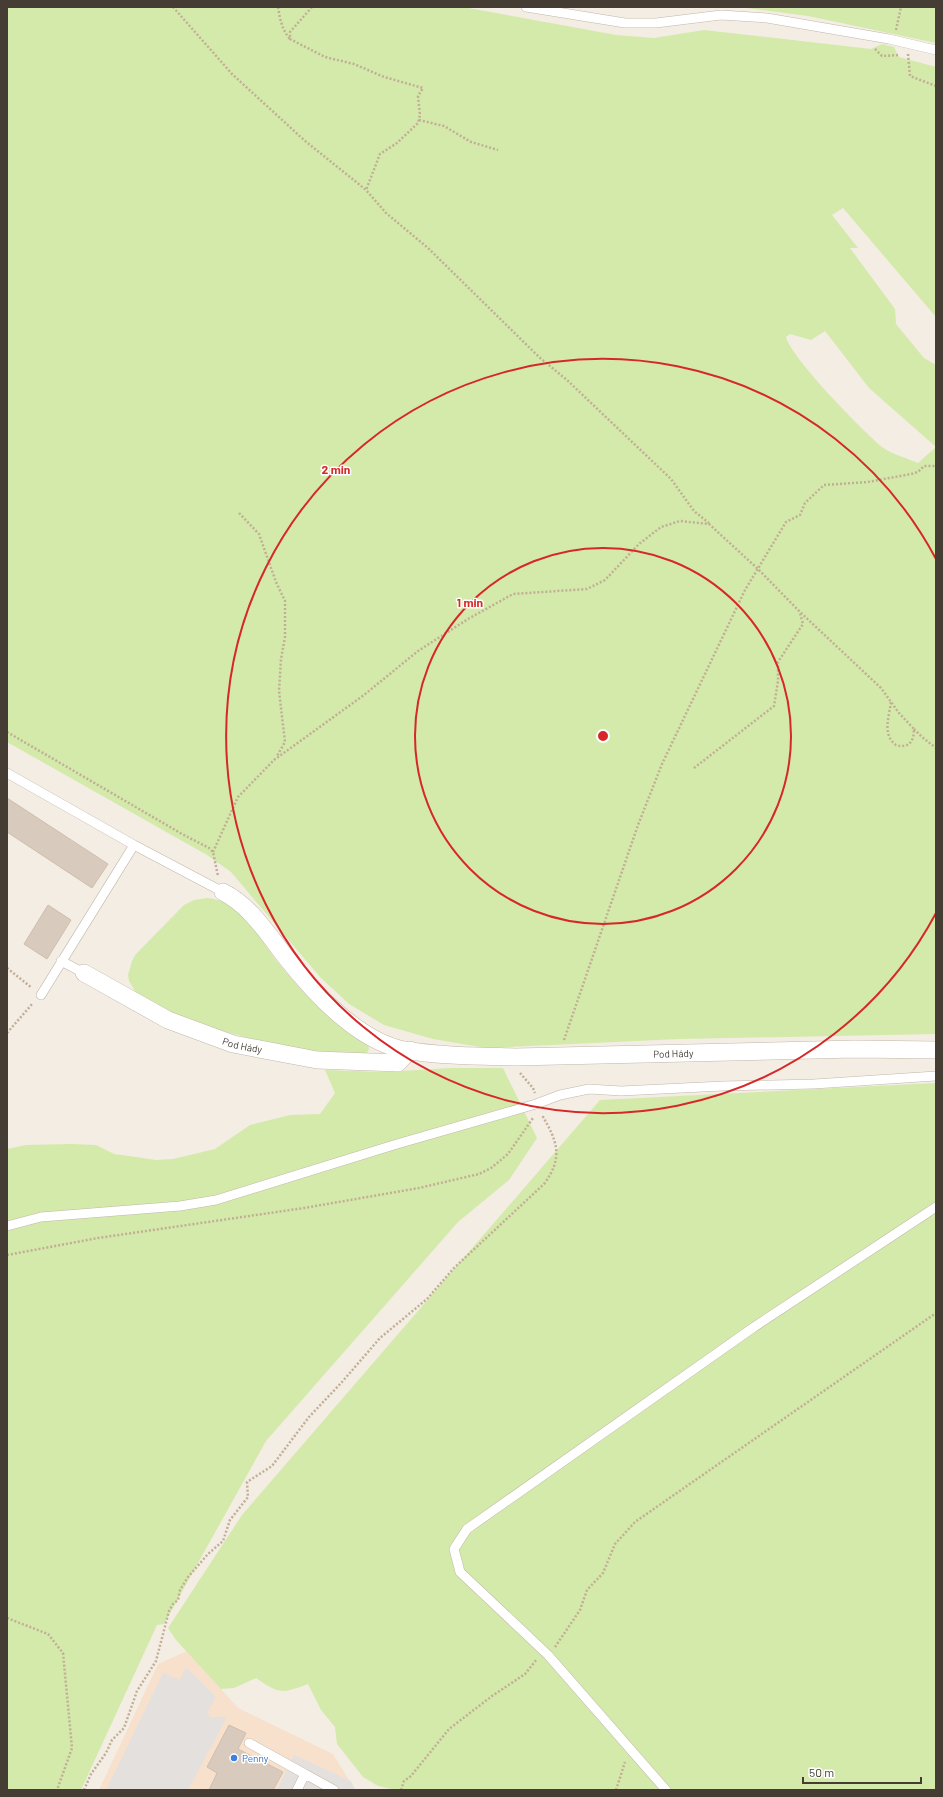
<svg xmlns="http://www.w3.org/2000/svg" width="943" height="1797" viewBox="0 0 943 1797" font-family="Barlow,sans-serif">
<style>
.commercial{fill:#f7e1cd}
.green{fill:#d4eaaa;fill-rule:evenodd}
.parking{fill:#e3e0dd}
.building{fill:#d8cabc;stroke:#d0beac}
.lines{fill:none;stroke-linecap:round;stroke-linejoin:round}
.service-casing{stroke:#c2b7a9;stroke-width:10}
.minor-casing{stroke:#c2b7a9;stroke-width:18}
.path{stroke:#c2ae96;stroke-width:2.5;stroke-dasharray:2 2;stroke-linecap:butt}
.service{stroke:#fff;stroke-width:9}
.minor{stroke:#fff;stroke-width:17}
.ring{fill:none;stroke:#d62828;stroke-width:2}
.shop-dot{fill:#3f7fe0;stroke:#fff;stroke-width:1.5}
.labels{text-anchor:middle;stroke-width:3;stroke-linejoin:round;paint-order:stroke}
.street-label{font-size:10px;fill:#453d33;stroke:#fff}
.shop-label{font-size:10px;fill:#366cbe;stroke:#fff;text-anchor:start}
.centre{fill:#d62828;stroke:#fff;stroke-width:2}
.ring-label{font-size:12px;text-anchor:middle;font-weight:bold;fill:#d62828;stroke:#fff;stroke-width:3;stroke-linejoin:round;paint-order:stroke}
</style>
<rect width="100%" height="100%" fill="#f3ede4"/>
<path class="commercial" d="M187,1651L238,1708L333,1754L355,1790H99L158,1664Z"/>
<path class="green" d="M7,7H463L616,35L654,38L704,30L871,49L882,44L894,47L899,57L936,67V317L843,208L832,215L858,248H850L895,309L896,324L924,358L936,365V1034L679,1039L486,1048L433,1039L384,1025L349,1004L320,977L231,872L207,855L7,742ZM825,331L869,388L936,447L918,463C907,458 891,454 882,447C862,430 792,359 786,337L790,334L811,340Z
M739,7H936V43L808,16Z
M207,898C241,901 257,934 275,959C288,975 303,992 318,1007C333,1021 351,1032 368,1044L369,1049L367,1053H320L267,1043L212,1028L167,1012L138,996L129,981L128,975L132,961L135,955L184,905L194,900Z
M451,1068H503L537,1138L509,1180L458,1222L266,1441L164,1624L157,1625L81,1790H7V1149L26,1145L71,1144L96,1145L114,1154L136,1157L156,1160L173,1159L215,1149L250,1125L290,1115L320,1114L335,1093L325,1070L383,1072Z
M936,1083V1790H396L378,1786L363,1777L337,1744L335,1727L321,1710L308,1684C282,1694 279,1694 256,1678L234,1688L221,1689L176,1640L168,1628L242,1515L600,1100Z"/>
<path class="parking" d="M186,1667L216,1697L208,1711L210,1717H227L188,1790H106L163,1673L180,1680Z
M294,1755L351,1781L355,1790H277Z"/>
<path class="building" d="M7,798L108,864L92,888L7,832Z
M48,905L71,920L47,959L24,944Z
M229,1725L246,1733L238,1749L283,1772L273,1790H209L217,1773L207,1767Z"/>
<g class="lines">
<defs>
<path id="service" d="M526,7L625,23H656L721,15L767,18L889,39L936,50
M7,773L134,845L223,892
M61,961L84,973
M41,995L134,845
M7,1226L41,1217L180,1206L216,1200L397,1144L536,1104L560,1095L589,1089L621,1091L723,1086L814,1084L936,1076
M249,1743L305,1774
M297,1790L305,1774L334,1790
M666,1790L548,1655L460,1572L454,1549L467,1529L754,1327L936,1207"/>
<g id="minor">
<path id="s1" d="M223,892C251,906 269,936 288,960C315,994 359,1041 404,1050C440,1056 479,1056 516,1057L855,1049L936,1050"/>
<path id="s2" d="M84,973L168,1020L233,1044L317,1060L398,1063L410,1050"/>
</g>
</defs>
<use href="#service" class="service-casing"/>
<use href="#minor" class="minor-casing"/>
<path class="path" d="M173,7L232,74L304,140L366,190L386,213L428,248L539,357L567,380L671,479L694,511L709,523
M278,7C280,19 282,30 290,39
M312,7L290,32V39L325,57L354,64L384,77L423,88L418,96L420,115L418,123L397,143L380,154L366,190
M896,30L901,7
M875,49L882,56L899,55
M908,54L910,76L936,86
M419,120L444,126L471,142L498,150
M239,513L259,534L276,582L285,601V637L281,659L279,691L285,742L277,756
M914,729L922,737L936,748
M7,732L182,834L209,848L213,852L218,876
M694,768L774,706L778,681V662L803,624L800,613
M213,852L238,797L274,760L364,695L418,651L468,619L513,594L587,589L605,580L639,544L661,527L680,521L709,524L758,569L800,612L881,688L899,713L914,729C914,741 909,749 896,745C882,735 889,717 891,702
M7,968L32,988
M7,1033L33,1003
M564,1040L638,825L662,764L745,590L786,522L800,515L805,503L824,485L868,482L911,474L918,472L924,466H936
M520,1073L533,1088L535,1093
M7,1255L98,1238L304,1208L419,1188L479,1174L491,1168L508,1154L533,1118
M7,1618L48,1634L63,1653L72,1748L57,1790
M555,1647L580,1610L587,1590L603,1573L615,1544L635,1522L936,1313
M84,1790L91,1774L106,1753L112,1740L124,1728L137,1691L156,1661L169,1611L173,1604L178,1600L180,1590L188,1577L208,1554L223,1541L230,1520L248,1497L247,1482L272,1466L309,1417L342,1382L380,1338L427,1299L454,1268L544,1184C564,1157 557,1141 542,1115
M401,1790L404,1781L411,1776L449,1729L492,1696L525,1674L537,1659
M616,1790L625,1762"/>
<use href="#service" class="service"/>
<use href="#minor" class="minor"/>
</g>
<g class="ring">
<circle cx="603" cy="736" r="188"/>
<path d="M936 913A377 377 0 1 1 936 559"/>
</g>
<circle class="shop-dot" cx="234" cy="1758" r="4"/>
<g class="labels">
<g class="street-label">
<text dy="4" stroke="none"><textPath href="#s2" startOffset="175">Pod Hády</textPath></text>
<text dy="4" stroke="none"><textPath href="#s1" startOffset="514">Pod Hády</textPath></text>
</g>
<g class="shop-label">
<text x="242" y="1762">Penny</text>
</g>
</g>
<circle cx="603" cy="736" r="6" class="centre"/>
<g class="ring-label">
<text x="336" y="474">2 min</text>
<text x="470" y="607">1 min</text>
</g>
<rect width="943" height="1797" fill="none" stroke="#453d33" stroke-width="16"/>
<path d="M803 1777v6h118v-6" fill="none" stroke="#453d33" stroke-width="2"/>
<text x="809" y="1777" font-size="12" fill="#453d33" stroke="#ffffff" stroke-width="3" paint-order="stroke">50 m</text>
</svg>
